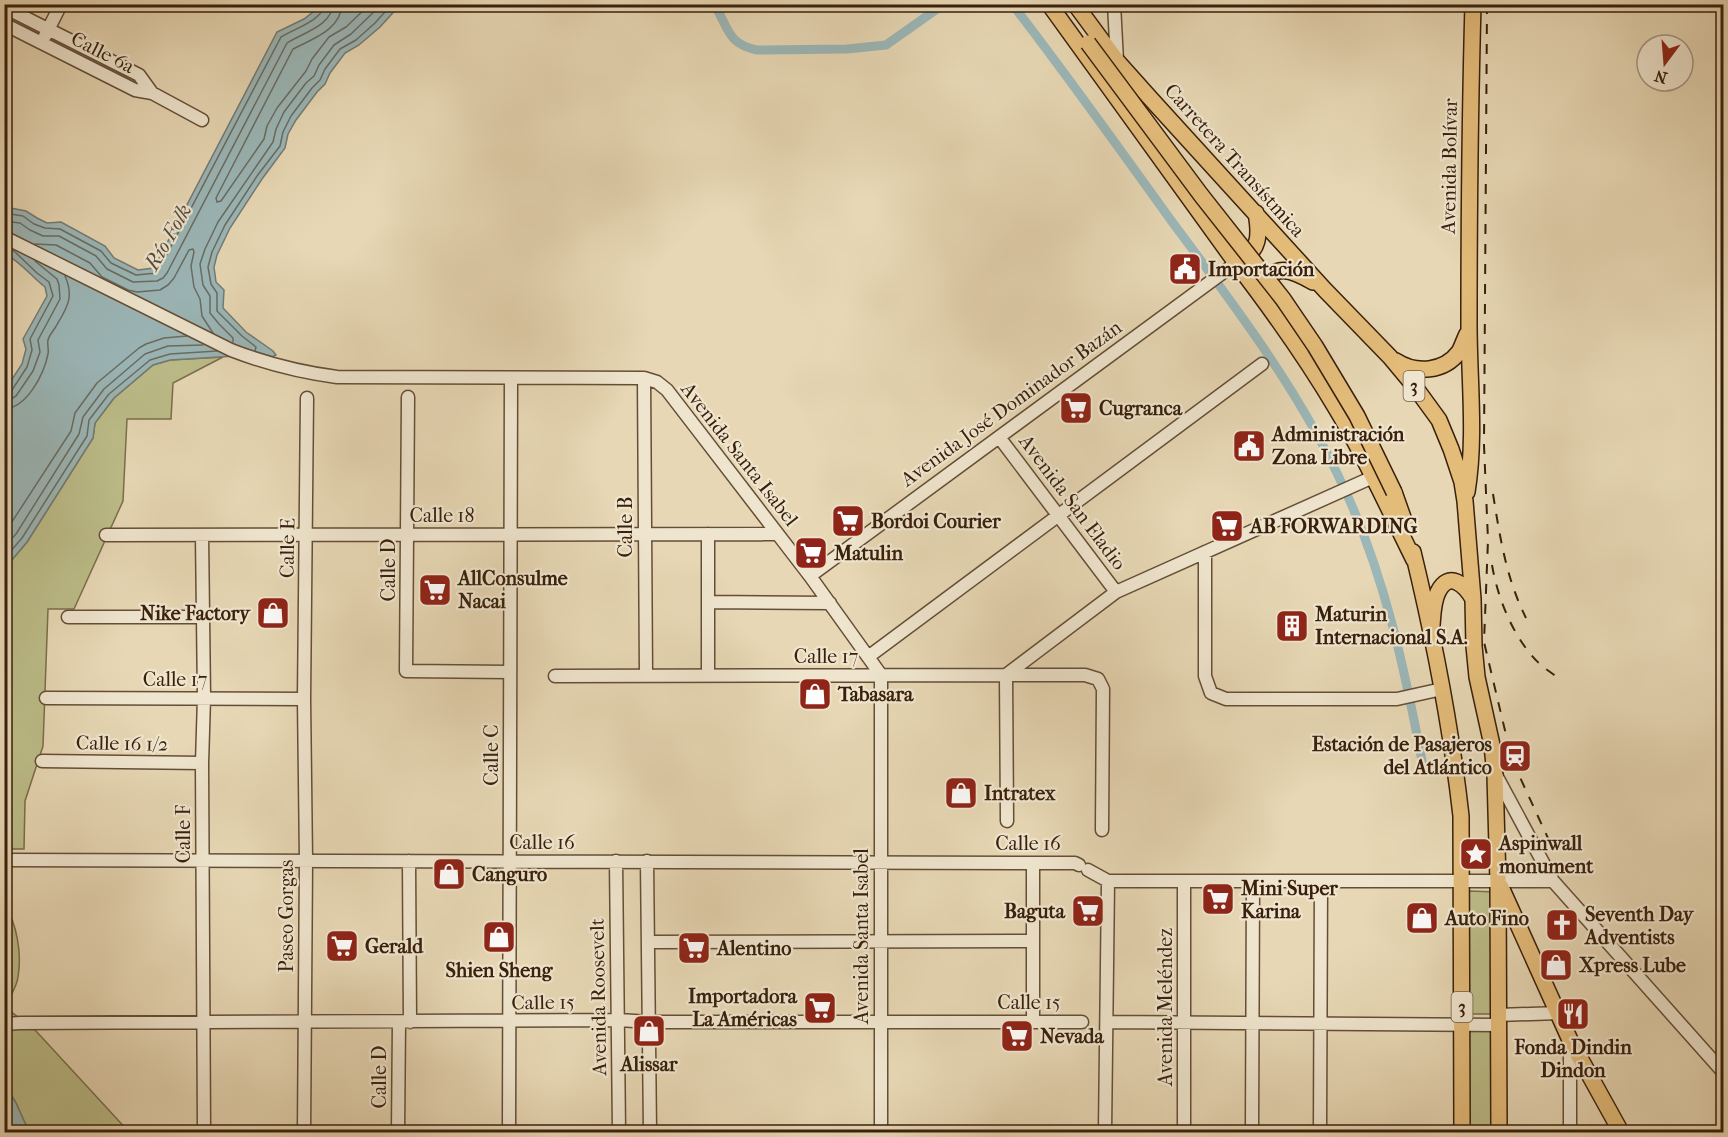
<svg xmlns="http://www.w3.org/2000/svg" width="1728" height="1137" viewBox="0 0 1728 1137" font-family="'IM FELL French Canon',serif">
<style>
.green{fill:#bcbd89;stroke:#7a6e4b;stroke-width:1.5}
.water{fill:#9bb7b8;stroke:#747b74;stroke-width:1.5}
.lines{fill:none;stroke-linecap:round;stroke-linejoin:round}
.shore{stroke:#6a6c62;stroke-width:1.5}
.canal{stroke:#9bb7b8;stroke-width:9}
.minor-casing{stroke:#644e37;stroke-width:15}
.major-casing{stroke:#39200d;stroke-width:18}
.minor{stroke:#efe5ce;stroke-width:12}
.major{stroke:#e4bc7a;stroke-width:15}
.rail{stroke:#39200d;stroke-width:2;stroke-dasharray:10 10;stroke-linecap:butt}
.major-bridge-casing{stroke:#39200d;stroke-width:18;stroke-linecap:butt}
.major-bridge{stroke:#e4bc7a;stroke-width:15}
.labels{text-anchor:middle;stroke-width:4.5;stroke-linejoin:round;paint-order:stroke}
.shield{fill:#efe5ce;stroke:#705b47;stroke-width:1.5}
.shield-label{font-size:18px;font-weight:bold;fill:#39200d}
.street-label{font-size:20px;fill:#39200d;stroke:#efe5ce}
.poi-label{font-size:20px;font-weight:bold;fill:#39200d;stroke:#efe5ce;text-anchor:start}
.water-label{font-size:21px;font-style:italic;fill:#564d40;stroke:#efe5ce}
</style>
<rect width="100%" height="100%" fill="#e7d7b4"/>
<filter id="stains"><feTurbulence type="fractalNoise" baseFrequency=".00333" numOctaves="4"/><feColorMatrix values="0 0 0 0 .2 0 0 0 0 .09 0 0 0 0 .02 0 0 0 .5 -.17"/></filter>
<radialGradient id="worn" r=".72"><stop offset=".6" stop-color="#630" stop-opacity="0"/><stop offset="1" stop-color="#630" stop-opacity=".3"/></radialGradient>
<path class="green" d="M223,357L173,383L171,419H127L123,501L74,609H48L43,746L25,801L24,849H5V568L27,542L93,438L95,423L114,398L153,365L170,360Z
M1469,891L1497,892L1495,1014H1468Z
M4,903C17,924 22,953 18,977C17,987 9,998 5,1007L36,1031L129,1132H29L16,1103L5,1084Z
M1467,1031H1495L1494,1132H1466Z"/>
<path class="water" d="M322,5H400L380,27L359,45L345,53L330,73L325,84L317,92L296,120L288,134L285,148L262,179L230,228L217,255L214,267L216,282L224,290L223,308L246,332L273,351L276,355L268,359L236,356L170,360L153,365L114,398L95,423L93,438L27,542L5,568V390L22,364L26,349L23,339L47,296L45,287C32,277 20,261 5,254V207L26,211L37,218L47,223L61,222L105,246L114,258L138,270L154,268L277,32L304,19Z
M4,1084L16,1103L29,1132H5Z"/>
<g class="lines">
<path class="shore" d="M342,4C341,30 312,39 293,49L216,198L217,202L221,201L264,139L267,126L277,108L306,71L312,59L329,37L346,27L370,4
M4,213L23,216L34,224L45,228L60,229L101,251L111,263L136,275L157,273L281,37C294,29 323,20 325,4
M4,221L20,223L30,230L43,236H59L96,256L107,269L133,282L157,281L163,278L167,273L287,43C302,33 332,26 333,4
M35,244L56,245L90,263L102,277L128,290L137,292L160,290L168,285L174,278L189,250L193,249L194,252L191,266L194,287L200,299L202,316L213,333
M4,249L14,251L37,273L49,282L53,296L30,339L32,350L27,367L12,390L4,392
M233,342V338L219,324L210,313V296L203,285L200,264L205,249L218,222L273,142L276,129L284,112L306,83L314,76L319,65L334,45L351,34L382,4
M255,351L256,347L242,336L217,311V293L211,284L208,267L212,252L225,225L257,176L280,146L283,132L291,116L312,88L320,80L325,69L340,49L356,40L375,23L392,4
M4,400L11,399L16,396L33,371L40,352L38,340L60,299L59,285L57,279L35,261
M4,409C27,408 44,374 48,354C49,349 47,344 48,340C49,336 53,331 55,328C66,309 75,298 65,276
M4,534L71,431L75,413L97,383L139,348L146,344L164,338L187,336
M4,547L16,534L79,434L83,417L104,389L145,354L168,346L203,345
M4,559L22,538L87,436L89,420L109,394L150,360L170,354L217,351"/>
<path class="canal" d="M714,4C729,28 727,44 757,50L847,49L886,45L944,4
M1012,4C1067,75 1118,147 1170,219C1234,305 1300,391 1344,488C1385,576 1405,671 1423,766"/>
<defs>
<path id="minor" d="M1085,4H1097
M1114,4L1117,61
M4,7L139,75L152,93
M4,24L135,90L152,93L202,120
M45,36L61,4
M4,237L231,350C267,364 299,372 337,377L644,378L657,382L667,390L810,576L881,675V1132
M644,378L646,675
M408,397L406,671L510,672
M999,437L1116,592
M106,535L777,534
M202,535L204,698L202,763L204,1132
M1205,552V676L1211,693L1226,699H1397L1442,689
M810,576L1236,263
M708,602L830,603
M68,617H202
M868,657L1262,364
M708,675V534
M555,676L1006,675H1085L1098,679L1103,689L1102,830
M46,698L304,699
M42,761L202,763
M1496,775L1553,881L1724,1073
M1007,821L1006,675L1116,592L1373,477
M4,860L1033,863H1075L1079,865
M409,861L410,1022
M616,861L619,1132
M647,861L650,1132
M1033,863V1022
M1088,870L1108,881H1553
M649,942L1033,941
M1498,1015L1559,1013
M1107,1022L1498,1025
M4,1024L20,1023L619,1020L650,1022H1082
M304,1132L306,861L304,699L307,398
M398,1132L399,1022
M509,1132L511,379
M1105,1132L1108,881
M1184,1132V881
M1252,1132L1253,881
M1320,1132L1321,881
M1570,1132V1041"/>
<path id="major" d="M1049,4L1236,263C1272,310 1307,359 1337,410C1366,458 1389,510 1414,560
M1075,4L1117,61L1151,99L1325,290L1390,357L1415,387L1439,420L1451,449L1462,482L1465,501L1473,599L1474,646L1477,677L1492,745L1495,775L1498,882L1499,1132
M1239,262C1260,250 1260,235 1256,213
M1267,292C1269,259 1294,271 1313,282
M1396,361C1416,374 1444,372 1459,352C1462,347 1464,340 1467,334
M1394,492L1406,526
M1467,492C1476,437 1469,380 1469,324C1469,217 1470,111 1473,4
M1413,552C1434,639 1451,727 1461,816L1462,1132
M1432,625C1433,614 1433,602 1438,592C1449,570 1465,585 1473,599
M1501,887L1570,1040L1621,1132"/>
</defs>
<use href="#minor" class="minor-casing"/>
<use href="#major" class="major-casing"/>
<use href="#minor" class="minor"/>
<use href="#major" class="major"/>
<path class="rail" d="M1487,4L1484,445L1488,540L1484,642L1512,760L1553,849
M1493,494C1500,537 1506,578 1526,618
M1492,565C1498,600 1515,642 1542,666C1548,671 1555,675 1561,680"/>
<defs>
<path id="major-bridge" d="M1088,43L1201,195L1283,299L1315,346L1357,416L1394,492"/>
</defs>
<use href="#major-bridge" class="major-bridge-casing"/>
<use href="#major-bridge" class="major-bridge"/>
</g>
<defs>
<symbol id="civic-square" viewBox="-11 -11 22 22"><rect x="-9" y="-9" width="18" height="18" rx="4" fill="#8f2418" stroke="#efe5ce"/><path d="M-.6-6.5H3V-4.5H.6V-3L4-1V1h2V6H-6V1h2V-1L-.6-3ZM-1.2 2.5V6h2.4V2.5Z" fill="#fff"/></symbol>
<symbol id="supermarket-square" viewBox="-11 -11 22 22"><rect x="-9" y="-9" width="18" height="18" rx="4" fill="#8f2418" stroke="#efe5ce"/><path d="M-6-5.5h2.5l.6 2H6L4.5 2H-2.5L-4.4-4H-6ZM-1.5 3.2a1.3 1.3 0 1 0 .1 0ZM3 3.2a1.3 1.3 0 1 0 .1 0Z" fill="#fff"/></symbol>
<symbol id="shop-square" viewBox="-11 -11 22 22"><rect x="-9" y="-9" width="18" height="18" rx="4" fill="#8f2418" stroke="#efe5ce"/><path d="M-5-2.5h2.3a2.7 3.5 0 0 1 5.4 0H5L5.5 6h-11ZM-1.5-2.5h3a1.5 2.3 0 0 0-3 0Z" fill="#fff"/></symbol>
<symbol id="building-square" viewBox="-11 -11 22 22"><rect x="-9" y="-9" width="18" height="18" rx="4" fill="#8f2418" stroke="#efe5ce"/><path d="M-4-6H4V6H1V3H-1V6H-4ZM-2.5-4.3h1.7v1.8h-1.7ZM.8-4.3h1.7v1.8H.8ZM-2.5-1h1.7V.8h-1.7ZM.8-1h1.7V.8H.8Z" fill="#fff"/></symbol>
<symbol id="station-square" viewBox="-11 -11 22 22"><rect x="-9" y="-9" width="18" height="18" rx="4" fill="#8f2418" stroke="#efe5ce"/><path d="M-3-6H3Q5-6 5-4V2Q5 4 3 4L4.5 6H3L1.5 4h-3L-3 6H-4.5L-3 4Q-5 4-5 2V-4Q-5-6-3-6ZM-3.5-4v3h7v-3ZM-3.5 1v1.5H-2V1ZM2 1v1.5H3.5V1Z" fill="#fff"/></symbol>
<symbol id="sight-square" viewBox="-11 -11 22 22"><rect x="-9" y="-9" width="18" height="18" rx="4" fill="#8f2418" stroke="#efe5ce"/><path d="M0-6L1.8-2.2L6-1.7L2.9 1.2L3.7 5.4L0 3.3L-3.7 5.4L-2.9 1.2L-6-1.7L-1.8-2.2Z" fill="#fff"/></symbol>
<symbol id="church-square" viewBox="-11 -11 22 22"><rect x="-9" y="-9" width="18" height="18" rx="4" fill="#8f2418" stroke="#efe5ce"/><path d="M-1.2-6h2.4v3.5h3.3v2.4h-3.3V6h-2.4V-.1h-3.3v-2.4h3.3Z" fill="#fff"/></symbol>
<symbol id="restaurant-square" viewBox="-11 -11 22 22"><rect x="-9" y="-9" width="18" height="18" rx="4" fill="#8f2418" stroke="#efe5ce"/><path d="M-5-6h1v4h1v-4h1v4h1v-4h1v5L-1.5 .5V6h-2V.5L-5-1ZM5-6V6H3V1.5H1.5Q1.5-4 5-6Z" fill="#fff"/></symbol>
</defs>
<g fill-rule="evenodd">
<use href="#civic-square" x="1166" y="250" width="38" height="38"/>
<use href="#supermarket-square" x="1057" y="389" width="38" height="38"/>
<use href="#civic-square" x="1230" y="427" width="38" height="38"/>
<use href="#supermarket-square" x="829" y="502" width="38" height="38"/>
<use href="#supermarket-square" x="1208" y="507" width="38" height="38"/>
<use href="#supermarket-square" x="792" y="534" width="38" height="38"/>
<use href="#supermarket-square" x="416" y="571" width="38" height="38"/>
<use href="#shop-square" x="254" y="594" width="38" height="38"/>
<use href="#building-square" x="1273" y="607" width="38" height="38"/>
<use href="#shop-square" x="796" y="675" width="38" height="38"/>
<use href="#station-square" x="1496" y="737" width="38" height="38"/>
<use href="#shop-square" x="942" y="774" width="38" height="38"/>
<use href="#sight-square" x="1457" y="835" width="38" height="38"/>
<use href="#shop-square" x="430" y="855" width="38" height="38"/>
<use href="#supermarket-square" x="1199" y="880" width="38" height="38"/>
<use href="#supermarket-square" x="1069" y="892" width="38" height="38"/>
<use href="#shop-square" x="1403" y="899" width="38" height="38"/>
<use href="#church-square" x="1543" y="906" width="38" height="38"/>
<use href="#shop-square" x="480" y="918" width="38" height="38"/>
<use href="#supermarket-square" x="323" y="927" width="38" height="38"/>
<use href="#supermarket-square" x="675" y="929" width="38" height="38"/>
<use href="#shop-square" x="1537" y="946" width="38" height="38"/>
<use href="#supermarket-square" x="801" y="989" width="38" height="38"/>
<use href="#restaurant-square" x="1554" y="995" width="38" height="38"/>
<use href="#shop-square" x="630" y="1012" width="38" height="38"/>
<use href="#supermarket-square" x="998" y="1017" width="38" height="38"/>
</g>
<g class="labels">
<g class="shield">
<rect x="1403.5" y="371" width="21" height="30" rx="4.5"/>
<rect x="1451.5" y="992" width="21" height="30" rx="4.5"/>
</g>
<g class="shield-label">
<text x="1414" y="392">3</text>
<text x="1462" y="1013">3</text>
</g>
<g class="street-label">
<text transform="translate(103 52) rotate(27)" y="7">Calle 6a</text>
<text transform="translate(1235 160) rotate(48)" y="7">Carretera Transístmica</text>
<text transform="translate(1449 166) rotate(-89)" y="7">Avenida Bolívar</text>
<text transform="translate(1011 403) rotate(-36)" y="7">Avenida José Dominador Bazán</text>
<text transform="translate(740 454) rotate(52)" y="7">Avenida Santa Isabel</text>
<text transform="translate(1073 502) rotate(53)" y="7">Avenida San Eladio</text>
<text x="442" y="522">Calle 18</text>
<text transform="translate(625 527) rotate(-90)" y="7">Calle B</text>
<text transform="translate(287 548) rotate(-89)" y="7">Calle E</text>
<text transform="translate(388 570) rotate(-90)" y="7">Calle D</text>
<text x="826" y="663">Calle 17</text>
<text x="175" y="686">Calle 17</text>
<text transform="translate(122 743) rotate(1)" y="7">Calle 16 1/2</text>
<text transform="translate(491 755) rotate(-90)" y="7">Calle C</text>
<text transform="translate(183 834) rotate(-90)" y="7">Calle F</text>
<text x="542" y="849">Calle 16</text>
<text x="1028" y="850">Calle 16</text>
<text transform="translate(286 916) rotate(-90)" y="7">Paseo Gorgas</text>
<text transform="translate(861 936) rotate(-90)" y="7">Avenida Santa Isabel</text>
<text transform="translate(598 997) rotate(-91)" y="7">Avenida Roosevelt</text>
<text transform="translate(543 1002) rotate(-1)" y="7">Calle 15</text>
<text x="1029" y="1009">Calle 15</text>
<text transform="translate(1165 1007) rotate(-90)" y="7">Avenida Meléndez</text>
<text transform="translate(379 1077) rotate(-90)" y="7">Calle D</text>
</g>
<g class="poi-label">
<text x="1208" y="276">Importación</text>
<text x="1099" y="415">Cugranca</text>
<text x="1272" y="441">Administración<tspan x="1272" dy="23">Zona Libre</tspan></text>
<text x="871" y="528">Bordoi Courier</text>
<text x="1250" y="533">AB FORWARDING</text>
<text x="834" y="560">Matulin</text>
<text x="458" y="585">AllConsulme<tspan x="458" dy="23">Nacai</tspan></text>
<text x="250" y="620" text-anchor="end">Nike Factory</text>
<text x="1315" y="621">Maturin<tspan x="1315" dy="23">Internacional S.A.</tspan></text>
<text x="838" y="701">Tabasara</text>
<text x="1492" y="751" text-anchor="end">Estación de Pasajeros<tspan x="1492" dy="23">del Atlántico</tspan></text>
<text x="984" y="800">Intratex</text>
<text x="1499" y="850">Aspinwall<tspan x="1499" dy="23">monument</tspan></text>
<text x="472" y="881">Canguro</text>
<text x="1241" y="895">Mini Super<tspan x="1241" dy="23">Karina</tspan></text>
<text x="1065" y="918" text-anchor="end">Baguta</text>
<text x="1585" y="921">Seventh Day<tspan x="1585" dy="23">Adventists</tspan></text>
<text x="1445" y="925">Auto Fino</text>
<text x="365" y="953">Gerald</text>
<text x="717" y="955">Alentino</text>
<text x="1579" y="972">Xpress Lube</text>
<text x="499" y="977" text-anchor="middle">Shien Sheng</text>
<text x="797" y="1003" text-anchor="end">Importadora<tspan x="797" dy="23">La Américas</tspan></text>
<text x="1040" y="1043">Nevada</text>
<text x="1573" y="1054" text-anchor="middle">Fonda Dindin<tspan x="1573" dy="23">Dindon</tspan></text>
<text x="649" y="1071" text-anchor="middle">Alissar</text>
</g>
<g class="water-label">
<text transform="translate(168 237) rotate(-60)" y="7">Río Folk</text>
</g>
</g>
<rect width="1728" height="1137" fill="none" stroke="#e7d7b4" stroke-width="24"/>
<rect x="6" y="6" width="1716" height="1125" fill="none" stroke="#39200d" stroke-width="3"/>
<rect x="12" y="12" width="1704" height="1113" fill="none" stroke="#39200d" stroke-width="1.5"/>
<g transform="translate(1665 63) rotate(196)"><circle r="28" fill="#efe5ce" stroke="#a69681" stroke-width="1.5"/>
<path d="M0-4.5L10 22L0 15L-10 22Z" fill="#8f2418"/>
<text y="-9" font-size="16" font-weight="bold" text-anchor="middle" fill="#39200d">N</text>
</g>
<rect width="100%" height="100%" filter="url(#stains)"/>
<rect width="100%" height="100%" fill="url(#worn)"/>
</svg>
